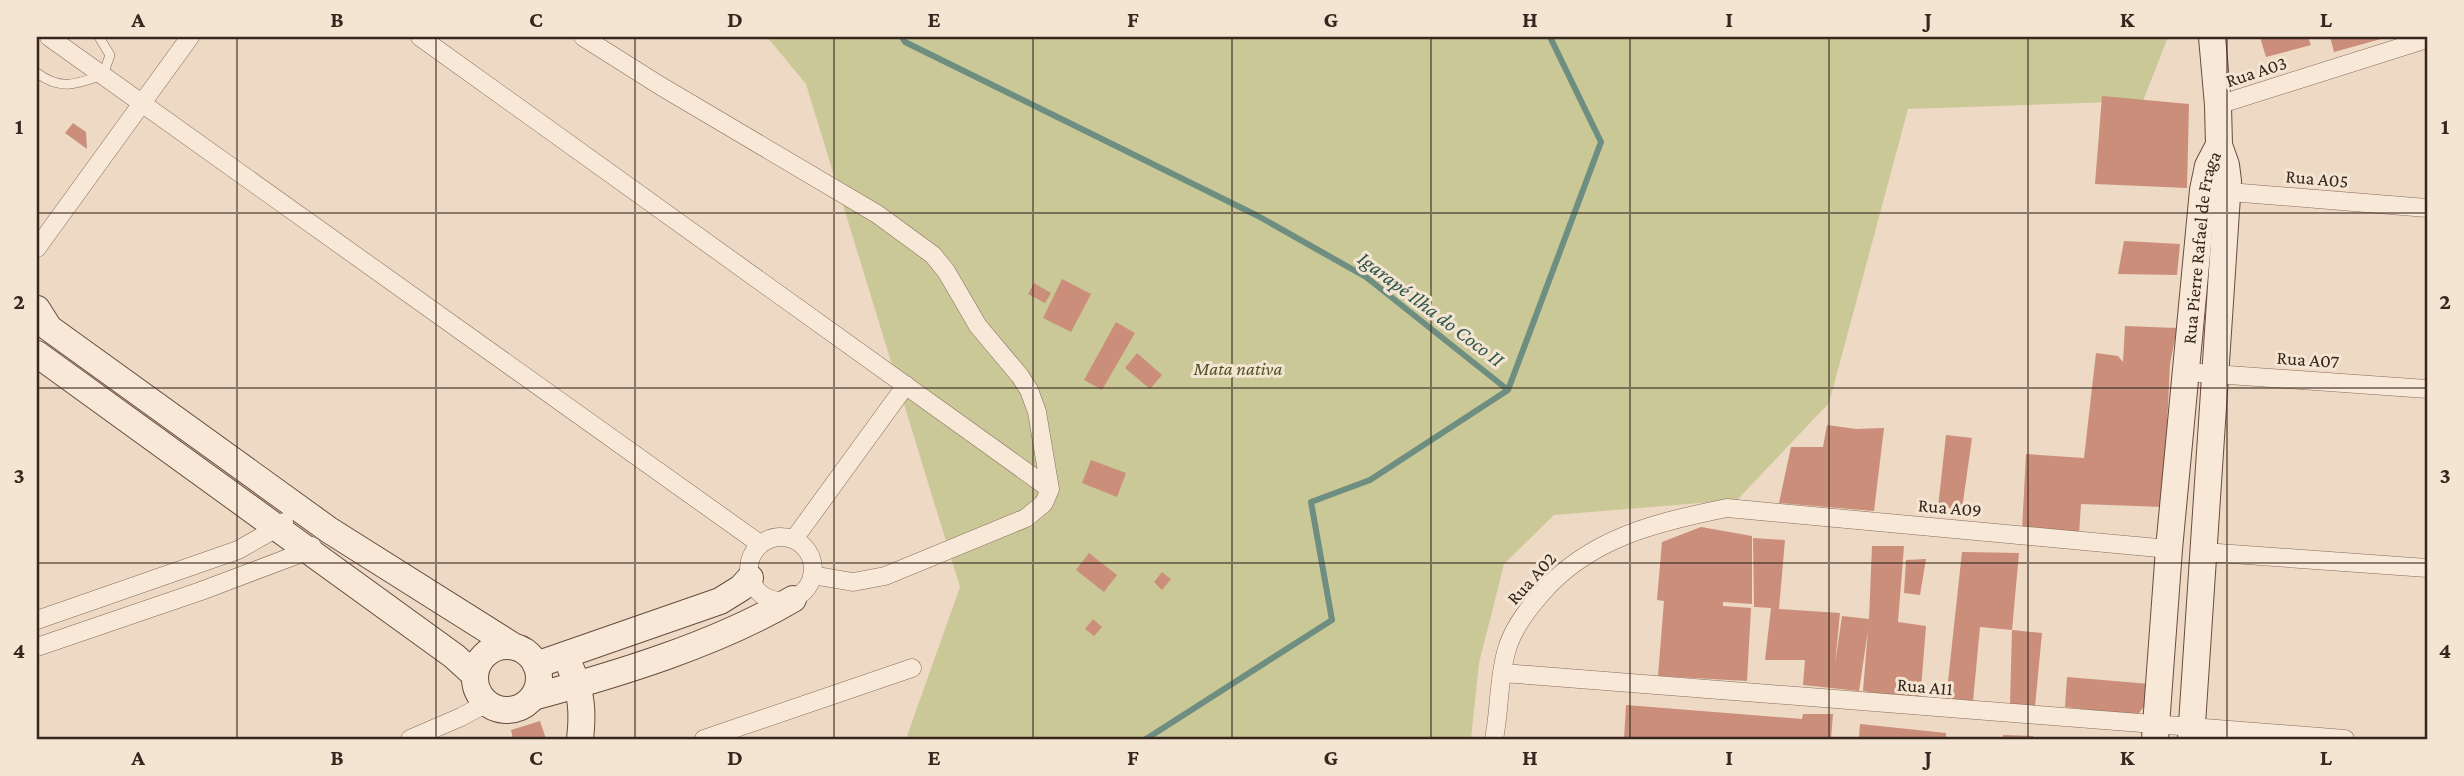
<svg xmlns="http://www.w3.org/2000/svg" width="2464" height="776" viewBox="0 0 2464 776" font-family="'Crimson Pro',serif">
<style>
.green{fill:#cbc898}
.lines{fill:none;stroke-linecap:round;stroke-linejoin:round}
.stream{stroke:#6d8e80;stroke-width:6}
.building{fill:#ca8e7b}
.lane-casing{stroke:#876b5b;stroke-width:10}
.street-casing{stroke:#876b5b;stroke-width:19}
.secondary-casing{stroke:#694c3e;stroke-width:28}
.lane{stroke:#f8e8d7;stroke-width:9}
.street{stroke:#f8e8d7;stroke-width:18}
.secondary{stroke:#f8e8d7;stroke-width:26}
.grid{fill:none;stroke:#37261e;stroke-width:2;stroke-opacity:0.55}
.labels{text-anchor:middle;stroke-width:6;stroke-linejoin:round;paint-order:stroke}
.street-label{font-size:19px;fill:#37261e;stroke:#f4e5d3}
.park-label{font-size:19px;font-style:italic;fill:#4f5326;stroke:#f4e5d3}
.water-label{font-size:21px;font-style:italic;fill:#2e564d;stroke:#f4e5d3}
.neatline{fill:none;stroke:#37261e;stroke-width:2.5}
.grid-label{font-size:23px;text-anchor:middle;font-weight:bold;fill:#37261e}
</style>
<rect width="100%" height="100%" fill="#edd9c4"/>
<path class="green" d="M767,37H2168L2143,101L1908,109L1829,403L1737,500L1554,515L1504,564L1479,663L1471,739H906L960,587L806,84Z"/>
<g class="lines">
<path class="stream" d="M902,37L905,42L1258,216L1366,277L1508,390L1370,480L1311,502L1332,620L1146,739
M1508,390L1601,142L1550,37"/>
</g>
<path class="building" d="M2260,37H2308L2311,45L2266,57Z
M2330,37H2380L2381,39L2334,52Z
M2102,96L2189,104L2187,188L2095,184Z
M73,123L86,132L87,149L65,133Z
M2124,241L2180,244L2177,275L2118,274Z
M1062,279L1091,294L1071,332L1043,318Z
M1034,283L1051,293L1045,303L1028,294Z
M1116,322L1135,333L1102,390L1084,380Z
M2125,326L2177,328L2170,364L2163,507L2081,504L2079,535L2022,531L2026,454L2084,458L2096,353L2118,356L2123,362Z
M1137,353L1162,375L1150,389L1125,368Z
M1827,425L1856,429L1884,428L1874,511L1779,503L1791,447H1823Z
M1946,435L1972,438L1962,509L1938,507Z
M1091,460L1126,473L1117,497L1082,483Z
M1701,527L1752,536V604L1723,602V606L1751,608L1747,681L1658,676L1664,601L1657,600L1662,542Z
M1753,538L1785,540L1779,609L1840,613L1835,664L1842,616L1869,619L1872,546H1904L1898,622L1926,626L1920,701L1863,691L1868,630L1859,691L1803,685L1805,660H1765L1771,608L1754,607Z
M1962,552L2019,553L2012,630L1980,627L1973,701L1946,700Z
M1089,553L1117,575L1104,592L1076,570Z
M1926,559L1920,595L1904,593L1906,560Z
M1162,572L1171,579L1162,590L1154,582Z
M1093,619L1102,627L1094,636L1085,629Z
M2012,630L2042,633L2035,706L2010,704Z
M2067,677L2150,684L2148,702L2138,714L2131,715L2065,707Z
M1626,705L1802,719L1803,714H1833L1831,739H1624Z
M540,721L546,739H513L511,730Z
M1860,724L1946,733V739H1859Z
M2003,735L2033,736V739H2003Z"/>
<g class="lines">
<defs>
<path id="lane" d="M37,73C61,91 77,84 103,75L110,55L99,37"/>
<path id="street" d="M49,37L760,544
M420,37L1050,489L1044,503L1026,518L885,576L853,582L812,575
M583,37L659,85L877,214L933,255L946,271L978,326L1020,376L1029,390L1037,412L1050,489
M2218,105L2427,39
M2217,191L2427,208
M37,248L190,37
M2186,372L2427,389
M749 569a32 32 0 1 1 64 0a32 32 0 1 1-64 0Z
M794,539L906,385
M2204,552L2427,568
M37,620L238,550L275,529L284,522
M37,647L201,591L307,551L312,546
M1503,673L2345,739
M410,739L461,717L487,703
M704,739L912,668
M1494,739C1500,710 1498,678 1507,649C1513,628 1527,610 1541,594C1589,538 1657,522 1727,508L2169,549"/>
<g id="secondary">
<path d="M37,309L49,328L329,530L513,646"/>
<path d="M37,354L454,656L475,675"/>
<circle cx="507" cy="678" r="32"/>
<path d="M536,665L720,601L741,588L750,578"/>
<path d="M571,669C582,693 583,714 580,739"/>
<path d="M533,697C618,674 717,644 793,599"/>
<path id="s1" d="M2155,739L2169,549L2203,190L2208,166L2219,145"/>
<path d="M2191,739L2228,181L2226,165L2219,145L2218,105L2212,37"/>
</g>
</defs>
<use href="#lane" class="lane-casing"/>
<use href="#street" class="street-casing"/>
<use href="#secondary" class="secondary-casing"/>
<use href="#lane" class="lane"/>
<use href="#street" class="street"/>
<use href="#secondary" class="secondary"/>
</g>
<path class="grid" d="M237,37V739M436,37V739M635,37V739M834,37V739M1033,37V739M1232,37V739M1431,37V739M1630,37V739M1829,37V739M2028,37V739M2227,37V739M37,213H2427M37,388H2427M37,563H2427"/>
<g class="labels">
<g class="street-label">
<text transform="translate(2256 71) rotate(-18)" y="7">Rua A03</text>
<text transform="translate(2317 178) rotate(5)" y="7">Rua A05</text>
<text dy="7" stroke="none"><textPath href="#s1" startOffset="494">Rua Pierre Rafael de Fraga</textPath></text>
<text transform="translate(2308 359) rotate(4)" y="7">Rua A07</text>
<text transform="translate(1950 507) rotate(5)" y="7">Rua A09</text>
<text transform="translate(1531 578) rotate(-48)" y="7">Rua A02</text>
<text transform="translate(1925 686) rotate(5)" y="7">Rua A11</text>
</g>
<g class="park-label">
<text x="1238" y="375">Mata nativa</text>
</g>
<g class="water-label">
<text transform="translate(1431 309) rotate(37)" y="7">Igarapé Ilha do Coco II</text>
</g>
</g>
<rect width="2464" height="776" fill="none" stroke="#f4e5d3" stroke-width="77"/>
<rect x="38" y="38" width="2388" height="700" class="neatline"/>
<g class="grid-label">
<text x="138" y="27">A</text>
<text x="337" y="27">B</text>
<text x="536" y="27">C</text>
<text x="735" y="27">D</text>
<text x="934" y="27">E</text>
<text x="1133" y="27">F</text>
<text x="1331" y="27">G</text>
<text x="1530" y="27">H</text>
<text x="1729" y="27">I</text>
<text x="1928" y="27">J</text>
<text x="2127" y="27">K</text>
<text x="2326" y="27">L</text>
<text x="19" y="134">1</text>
<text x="2445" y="134">1</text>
<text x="19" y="309">2</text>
<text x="2445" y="309">2</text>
<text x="19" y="483">3</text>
<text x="2445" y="483">3</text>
<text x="19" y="658">4</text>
<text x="2445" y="658">4</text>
<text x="138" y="765">A</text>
<text x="337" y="765">B</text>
<text x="536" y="765">C</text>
<text x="735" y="765">D</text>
<text x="934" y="765">E</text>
<text x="1133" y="765">F</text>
<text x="1331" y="765">G</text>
<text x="1530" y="765">H</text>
<text x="1729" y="765">I</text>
<text x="1928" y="765">J</text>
<text x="2127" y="765">K</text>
<text x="2326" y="765">L</text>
</g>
</svg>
